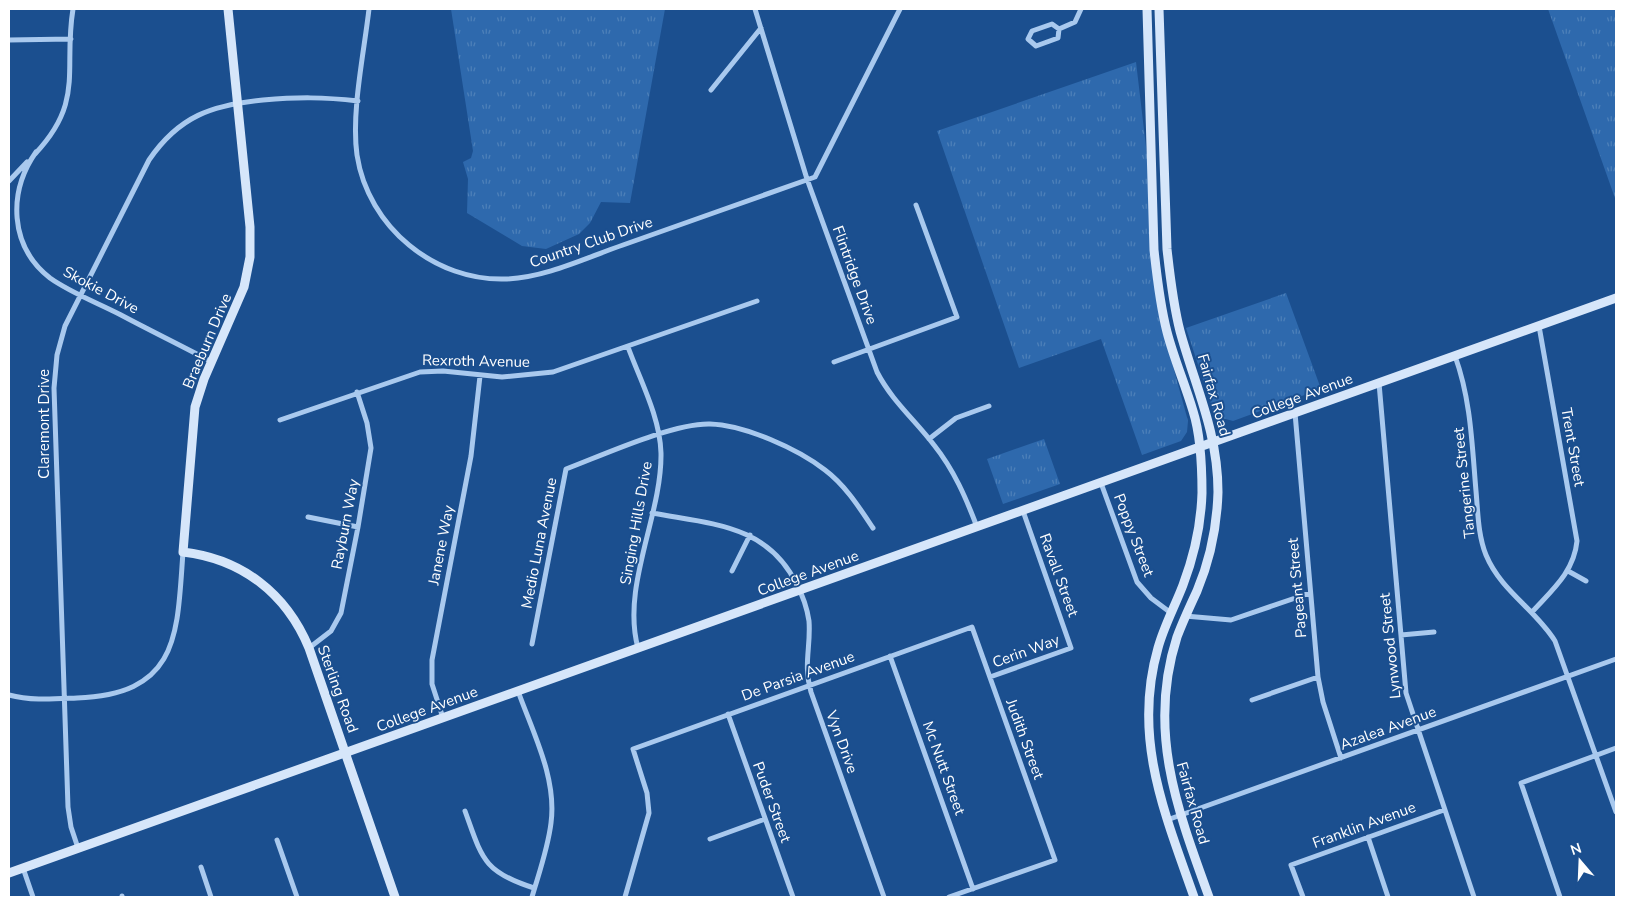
<svg xmlns="http://www.w3.org/2000/svg" width="1625" height="906" viewBox="0 0 1625 906" font-family="'Nunito Sans',sans-serif">
<style>
.grass{fill:url(#grass-tufts)}
.lines{fill:none;stroke-linecap:round;stroke-linejoin:round}
.street{stroke:#a9c9ee;stroke-width:5}
.secondary{stroke:#d6e6fa;stroke-width:9}
.labels{text-anchor:middle;stroke-width:4;stroke-linejoin:round;paint-order:stroke}
.street-label{font-size:15px;fill:#fff;stroke:#1b4f8f}
</style>
<defs>
<pattern id="grass-tufts" width="24" height="20" patternUnits="userSpaceOnUse" patternTransform="scale(1.25)"><rect width="24" height="20" fill="#2e69ad"/><path d="M3 7l-1-3M5 7V3M7 7l1-3M15 17l-1-3M17 17v-4M19 17l1-3" fill="none" stroke="#4d80b9"/></pattern>
</defs>
<rect width="100%" height="100%" fill="#1b4f8f"/>
<path class="grass" d="M451,9H665L630,203L601,202L590,223L579,234L546,249L522,246L467,213L468,179L463,162L471,158L473,151Z
M1548,9H1616V201Z
M1136,62L1171,359L1188,421L1187,432L1181,441L1142,455L1101,339L1019,368L937,131Z
M1286,293L1321,389L1233,421L1215,416L1186,328Z
M1044,439L1060,484L1003,504L987,459Z"/>
<g class="lines">
<path class="street" d="M369,9C364,53 351,112 357,155C368,227 435,282 507,279C547,277 585,258 623,245C687,222 751,200 815,177L900,9
M755,9L807,179L877,372C892,401 915,420 934,445C954,470 966,498 977,527
M1052,24L1059,29L1058,38L1036,46L1028,39L1032,31Z
M1059,29L1075,22L1081,9
M9,40L71,39
M711,90L761,28
M36,152C8,192 9,246 50,278C71,293 98,303 121,315C151,331 182,346 212,362
M35,154C85,101 63,70 73,9
M9,181L27,162
M628,347C640,380 660,417 661,453C662,516 621,586 638,648
M1455,356C1471,400 1472,445 1476,491C1478,513 1478,535 1486,555C1501,591 1535,609 1555,641L1616,812
M834,362L957,317L916,205
M1379,383L1406,693L1474,897
M1295,413L1318,677L1323,702L1341,758
M280,420L420,372L443,371L502,377L553,372L757,301
M929,439L956,418L989,406
M1101,483L1137,582L1151,598L1171,613
M652,513C710,524 768,524 797,585C803,596 807,608 809,621C811,647 803,664 811,692L884,897
M308,517L358,527
M732,571L750,535
M1568,571L1586,581
M1532,612C1552,590 1574,572 1577,541L1539,326
M1185,616L1231,620L1310,593
M1401,635L1434,632
M532,644L566,469C603,455 673,423 710,424C745,425 798,449 825,470C845,485 859,507 873,528
M309,648L331,631L341,613L358,527L371,448L367,423L357,392
M890,656L973,889
M990,677L1071,648L1023,511
M518,691C533,733 557,778 551,823C548,848 539,873 532,897
M9,695C31,701 54,699 77,698C180,694 177,634 183,552
M1252,700L1318,677
M728,714L793,897
M443,718L432,684V660L471,456L480,376
M465,811C482,858 483,872 534,888
M1167,820L1616,659
M1368,837L1388,897
M710,839L765,819
M277,840L297,897
M78,848L71,827L68,807L54,388L57,355L65,326L149,160C179,116 212,105 263,100C298,97 323,97 358,101
M201,867L211,897
M23,868L33,897
M122,896V897
M625,897L649,813L647,793L633,749L972,627L1055,860L949,897
M1303,897L1291,865L1444,810
M1560,897L1521,783L1616,748"/>
<path class="secondary" d="M228,9L250,227V257L244,287L204,379L195,407L183,552C242,559 286,593 309,648L395,897
M1147,9L1154,250C1157,278 1160,305 1167,332C1174,359 1185,384 1193,411C1201,436 1202,467 1202,493C1201,525 1194,556 1183,585C1175,606 1164,626 1158,648C1132,738 1165,814 1194,897
M1159,9L1167,249C1170,276 1173,304 1180,331C1195,386 1218,432 1218,492C1217,526 1210,560 1197,591C1190,606 1183,621 1177,637C1147,730 1177,809 1209,897
M9,873L1616,298"/>
</g>
<g class="labels">
<g class="street-label">
<text transform="translate(591 242) rotate(-19)" y="5">Country Club Drive</text>
<text transform="translate(855 275) rotate(70)" y="5">Flintridge Drive</text>
<text transform="translate(101 290) rotate(28)" y="5">Skokie Drive</text>
<text transform="translate(207 341) rotate(-67)" y="5">Braeburn Drive</text>
<text transform="translate(476 361) rotate(1)" y="5">Rexroth Avenue</text>
<text transform="translate(1214 395) rotate(74)" y="5">Fairfax Road</text>
<text transform="translate(1302 396) rotate(-20)" y="5">College Avenue</text>
<text transform="translate(44 424) rotate(-90)" y="5">Claremont Drive</text>
<text transform="translate(1573 447) rotate(80)" y="5">Trent Street</text>
<text transform="translate(1464 483) rotate(-96)" y="5">Tangerine Street</text>
<text transform="translate(636 523) rotate(-80)" y="5">Singing Hills Drive</text>
<text transform="translate(345 524) rotate(-79)" y="5">Rayburn Way</text>
<text transform="translate(1134 535) rotate(69)" y="5">Poppy Street</text>
<text transform="translate(539 543) rotate(-79)" y="5">Medio Luna Avenue</text>
<text transform="translate(441 545) rotate(-79)" y="5">Janene Way</text>
<text transform="translate(808 573) rotate(-20)" y="5">College Avenue</text>
<text transform="translate(1059 575) rotate(70)" y="5">Ravall Street</text>
<text transform="translate(1297 588) rotate(-95)" y="5">Pageant Street</text>
<text transform="translate(1390 646) rotate(-96)" y="5">Lynwood Street</text>
<text transform="translate(1026 651) rotate(-20)" y="5">Cerin Way</text>
<text transform="translate(798 676) rotate(-20)" y="5">De Parsia Avenue</text>
<text transform="translate(338 689) rotate(70)" y="5">Sterling Road</text>
<text transform="translate(427 709) rotate(-20)" y="5">College Avenue</text>
<text transform="translate(1388 728) rotate(-20)" y="5">Azalea Avenue</text>
<text transform="translate(1025 739) rotate(70)" y="5">Judith Street</text>
<text transform="translate(842 742) rotate(70)" y="5">Vyn Drive</text>
<text transform="translate(944 768) rotate(70)" y="5">Mc Nutt Street</text>
<text transform="translate(772 802) rotate(70)" y="5">Puder Street</text>
<text transform="translate(1193 803) rotate(74)" y="5">Fairfax Road</text>
<text transform="translate(1364 825) rotate(-20)" y="5">Franklin Avenue</text>
</g>
</g>
<rect width="1625" height="906" fill="none" stroke="#ffffff" stroke-width="20"/>
<g transform="translate(1580 861) rotate(341)" stroke="#1b4f8f" stroke-width="4" paint-order="stroke">
<path d="M0-4L9 19L0 12L-9 19Z" fill="#ffffff"/>
<text y="-8" font-size="14" font-weight="bold" text-anchor="middle" fill="#ffffff">N</text>
</g>
</svg>
